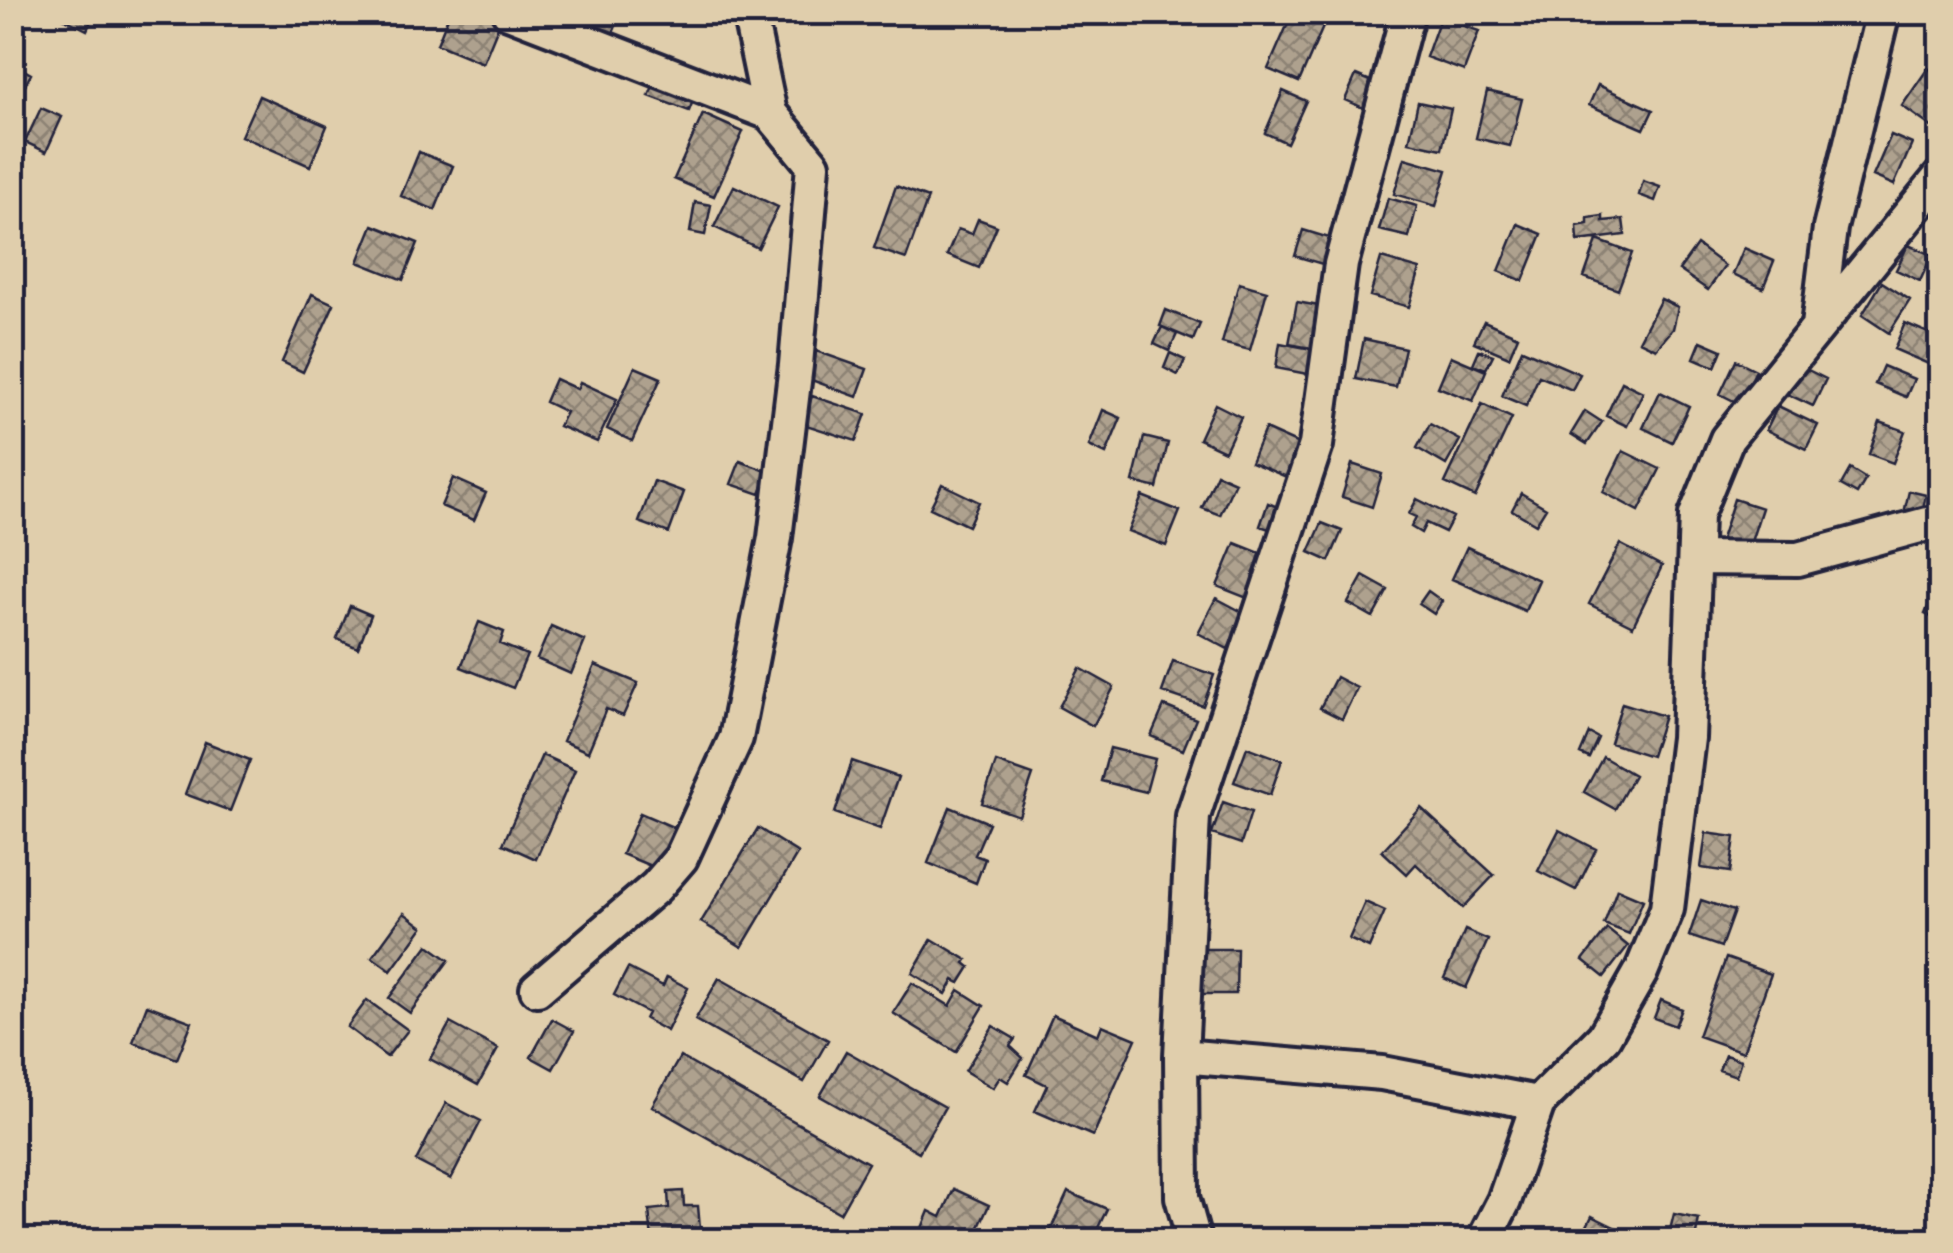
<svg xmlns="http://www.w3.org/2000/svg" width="1953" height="1253" viewBox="0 0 1953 1253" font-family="Mynerve,sans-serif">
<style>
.building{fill:url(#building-cross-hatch);stroke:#22223b;stroke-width:2.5}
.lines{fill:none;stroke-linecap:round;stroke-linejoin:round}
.street-casing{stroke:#22223b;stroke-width:40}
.street{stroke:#e0ceac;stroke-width:32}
</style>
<defs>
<pattern id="building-cross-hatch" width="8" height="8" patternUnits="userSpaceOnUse" patternTransform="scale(2.5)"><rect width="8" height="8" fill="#aea18e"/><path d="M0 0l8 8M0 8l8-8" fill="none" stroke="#8d8375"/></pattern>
</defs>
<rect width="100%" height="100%" fill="#e0ceac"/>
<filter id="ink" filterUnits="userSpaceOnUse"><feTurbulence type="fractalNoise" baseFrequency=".01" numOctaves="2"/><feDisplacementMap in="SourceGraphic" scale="20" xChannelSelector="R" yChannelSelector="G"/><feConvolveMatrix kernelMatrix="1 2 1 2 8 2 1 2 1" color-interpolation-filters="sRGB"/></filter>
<g filter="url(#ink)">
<path class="building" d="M61,12H95L87,30L59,16Z
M450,12H477L500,22L483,63L437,44Z
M579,12H622L613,33L576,18Z
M1293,12H1310L1326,20L1299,82L1268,69Z
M1440,18L1479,31L1464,71L1426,57Z
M12,63L31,74L12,109Z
M1928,68L1940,77V126L1937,131L1902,106Z
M1356,75L1378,84L1368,110L1345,100Z
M656,78L696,93L689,111L649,96Z
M1598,85L1653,110L1644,129L1589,105Z
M1283,91L1306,101L1287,143L1265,133Z
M1487,91L1522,99L1510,146L1476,138Z
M259,96L327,126L310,166L241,136Z
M1418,102L1451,109L1442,149L1409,142Z
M41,108L62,117L46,152L25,142Z
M703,114L743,132L714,196L674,179Z
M1891,135L1912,144L1894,185L1873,176Z
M419,152L453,166L435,210L401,196Z
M1405,158L1447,170L1436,206L1394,194Z
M1643,181L1660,187L1655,201L1639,195Z
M734,186L778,207L758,248L714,227Z
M896,186L928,198L906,259L874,248Z
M1388,198L1417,206L1409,237L1379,230Z
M695,202L711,205L705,235L690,232Z
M1603,216V221L1623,219L1625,235L1578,241L1577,226L1588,224V218Z
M978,219L997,226L979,268L947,255L958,229L972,234Z
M1518,224L1542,234L1523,281L1499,271Z
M373,225L418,243L403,280L358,262Z
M1303,230L1336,240L1329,266L1295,256Z
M1597,240L1632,253L1618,290L1584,277Z
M1697,245L1725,266L1708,290L1679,270Z
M1908,245L1932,255L1920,281L1896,270Z
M1744,248L1774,261L1763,288L1733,274Z
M1381,258L1420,269L1409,307L1370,296Z
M1882,282L1910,300L1889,333L1862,315Z
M1239,283L1267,291L1250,350L1222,343Z
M312,294L334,304L303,372L282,362Z
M1661,299L1678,307L1673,329L1656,349L1639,341Z
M1297,302L1330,308L1322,350L1289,344Z
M1166,310L1200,324L1193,340L1160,326Z
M1484,321L1518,336L1509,357L1474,342Z
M1905,323L1940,338V369L1894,349Z
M1162,327L1177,334L1169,351L1154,344Z
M1364,339L1405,348L1396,387L1356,379Z
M1701,341L1722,350L1715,367L1694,358Z
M1280,343L1322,351L1318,376L1276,368Z
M1522,349L1580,374L1572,390L1539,376L1526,406L1502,396Z
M1479,350L1493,355L1486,369L1473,364Z
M816,351L867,369L857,397L806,378Z
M1170,353L1185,360L1178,375L1164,368Z
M1451,356L1486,371L1473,401L1438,387Z
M1736,360L1756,370L1740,404L1720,394Z
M1800,366L1826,379L1813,406L1787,394Z
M1883,366L1914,379L1906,397L1875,384Z
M635,367L661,378L632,441L607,429Z
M555,379L577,389L580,382L617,399L597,442L559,426L566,412L545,402Z
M1622,382L1643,392L1627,426L1606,416Z
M1660,392L1689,406L1672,442L1643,428Z
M812,396L866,414L856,441L803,424Z
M1215,404L1241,417L1225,451L1199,439Z
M1482,404L1512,418L1475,497L1445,483Z
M1778,406L1818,425L1806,449L1766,430Z
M1103,410L1121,418L1106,454L1089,446Z
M1585,411L1602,422L1587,444L1571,434Z
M1880,422L1905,431L1893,463L1869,454Z
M1430,424L1460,440L1446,465L1417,448Z
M1265,429L1303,446L1289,478L1251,462Z
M1144,437L1168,443L1157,488L1133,482Z
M1623,451L1660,469L1639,511L1603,492Z
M740,461L769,472L760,494L731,484Z
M1352,464L1382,474L1372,507L1342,497Z
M1850,469L1866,479L1857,494L1841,485Z
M1217,474L1235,482L1220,515L1202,508Z
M453,478L486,493L474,520L441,506Z
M654,481L684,492L669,533L639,522Z
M942,484L979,502L968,526L930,508Z
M1909,491L1926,495L1921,517L1904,513Z
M1521,493L1546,508L1536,524L1512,510Z
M1142,496L1180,511L1166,546L1128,531Z
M1417,499L1453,517L1445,532L1426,523L1421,533L1411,527L1416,517L1409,514Z
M1734,499L1762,508L1749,548L1721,539Z
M1268,503L1280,508L1272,530L1260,526Z
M1322,523L1342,531L1329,561L1309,552Z
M1235,543L1270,557L1252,600L1217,586Z
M1620,544L1662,566L1633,626L1589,604Z
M1467,547L1539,580L1525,611L1452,579Z
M1363,576L1388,590L1373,617L1348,603Z
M1940,578V621L1925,614Z
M1428,591L1442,601L1434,614L1419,604Z
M1216,598L1246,614L1228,649L1198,633Z
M350,606L371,615L358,648L337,639Z
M479,622L504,632L500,644L527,655L513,688L461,667Z
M551,626L585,641L571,674L537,659Z
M1173,661L1214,675L1203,706L1162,692Z
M595,665L638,683L623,716L606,709L588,752L563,741Z
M1080,668L1114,687L1093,726L1059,707Z
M1336,677L1357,688L1342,719L1320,708Z
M1622,703L1664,716L1651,756L1610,743Z
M1164,706L1196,719L1183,750L1151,736Z
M1589,733L1598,738L1589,758L1580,754Z
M205,742L250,760L230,811L185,794Z
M1247,747L1282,760L1270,795L1234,782Z
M1110,748L1155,759L1146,792L1101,781Z
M542,755L575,770L536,859L503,844Z
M1603,757L1634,775L1615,809L1584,792Z
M852,761L898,777L880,829L835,813Z
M996,762L1033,775L1019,816L982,803Z
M1223,802L1251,812L1241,844L1212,834Z
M950,807L989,823L975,855L985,859L976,883L928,863Z
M1421,808L1494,875L1463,908L1416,864L1407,874L1382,851Z
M640,813L675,828L658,869L622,854Z
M758,828L798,853L742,947L701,922Z
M1559,830L1596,849L1576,890L1538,871Z
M1706,833L1735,837L1730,872L1701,868Z
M1617,889L1643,900L1629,934L1604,924Z
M1701,900L1734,911L1721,947L1689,936Z
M1365,902L1385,911L1369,948L1349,939Z
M404,913L423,927L391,971L372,957Z
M1607,929L1628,946L1604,977L1583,960Z
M1465,930L1488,940L1466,988L1444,978Z
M932,939L967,960L965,963L970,967L960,983L954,980L946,994L912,973Z
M428,945L449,960L410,1013L389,998Z
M1200,949H1237L1236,994H1199Z
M1726,958L1771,974L1743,1052L1698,1036Z
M628,968L663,986L667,977L688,988L667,1031L645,1019L648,1013L614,995Z
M719,978L828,1040L804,1082L695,1020Z
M912,983L950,1006L959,990L984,1006L956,1052L893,1013Z
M367,1000L408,1030L387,1057L347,1027Z
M1661,1000L1682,1009L1675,1026L1654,1018Z
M147,1005L192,1022L177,1059L133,1042Z
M1053,1015L1098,1035L1102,1025L1136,1039L1093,1136L1035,1111L1047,1085L1026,1075Z
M552,1019L574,1031L553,1069L531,1057Z
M450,1023L498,1049L478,1085L430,1059Z
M993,1026L1015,1039L1010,1046L1023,1058L1008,1082L1000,1077L993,1088L965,1071Z
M846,1051L945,1107L919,1152L820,1096Z
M1725,1055L1741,1060L1736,1076L1719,1070Z
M680,1057L868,1163L840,1213L652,1106Z
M446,1103L481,1121L451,1179L416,1161Z
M954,1189L989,1205L973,1240H950L922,1228L929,1211L941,1217Z
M683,1191L684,1206H698L701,1240H652L649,1210L669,1208L668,1192Z
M1068,1192L1107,1209L1097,1230L1105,1234L1101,1240H1065L1049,1233Z
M1674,1214L1699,1219L1695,1239L1669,1234Z
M1592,1216L1639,1239L1638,1240H1580Z"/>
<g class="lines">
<defs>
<path id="street" d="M509,12L770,113L813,165L796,365L775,538L736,738L681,858L656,887L537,989
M749,12L770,113
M1818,326L1830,228L1883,12
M1696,558L1798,559L1927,524L1940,527
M1181,1056L1382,1073L1538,1103L1604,1037L1641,972L1667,909L1688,738L1696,515L1727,439L1940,177
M1194,1240L1182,1197L1181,1056L1193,816L1316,445L1341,264L1408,12
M1484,1240L1504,1201L1538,1103"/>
</defs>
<use href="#street" class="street-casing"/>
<use href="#street" class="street"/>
</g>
</g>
<rect width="1953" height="1253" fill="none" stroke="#e0ceac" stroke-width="50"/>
<rect x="25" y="25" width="1903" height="1203" fill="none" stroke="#22223b" stroke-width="4" filter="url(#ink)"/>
</svg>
